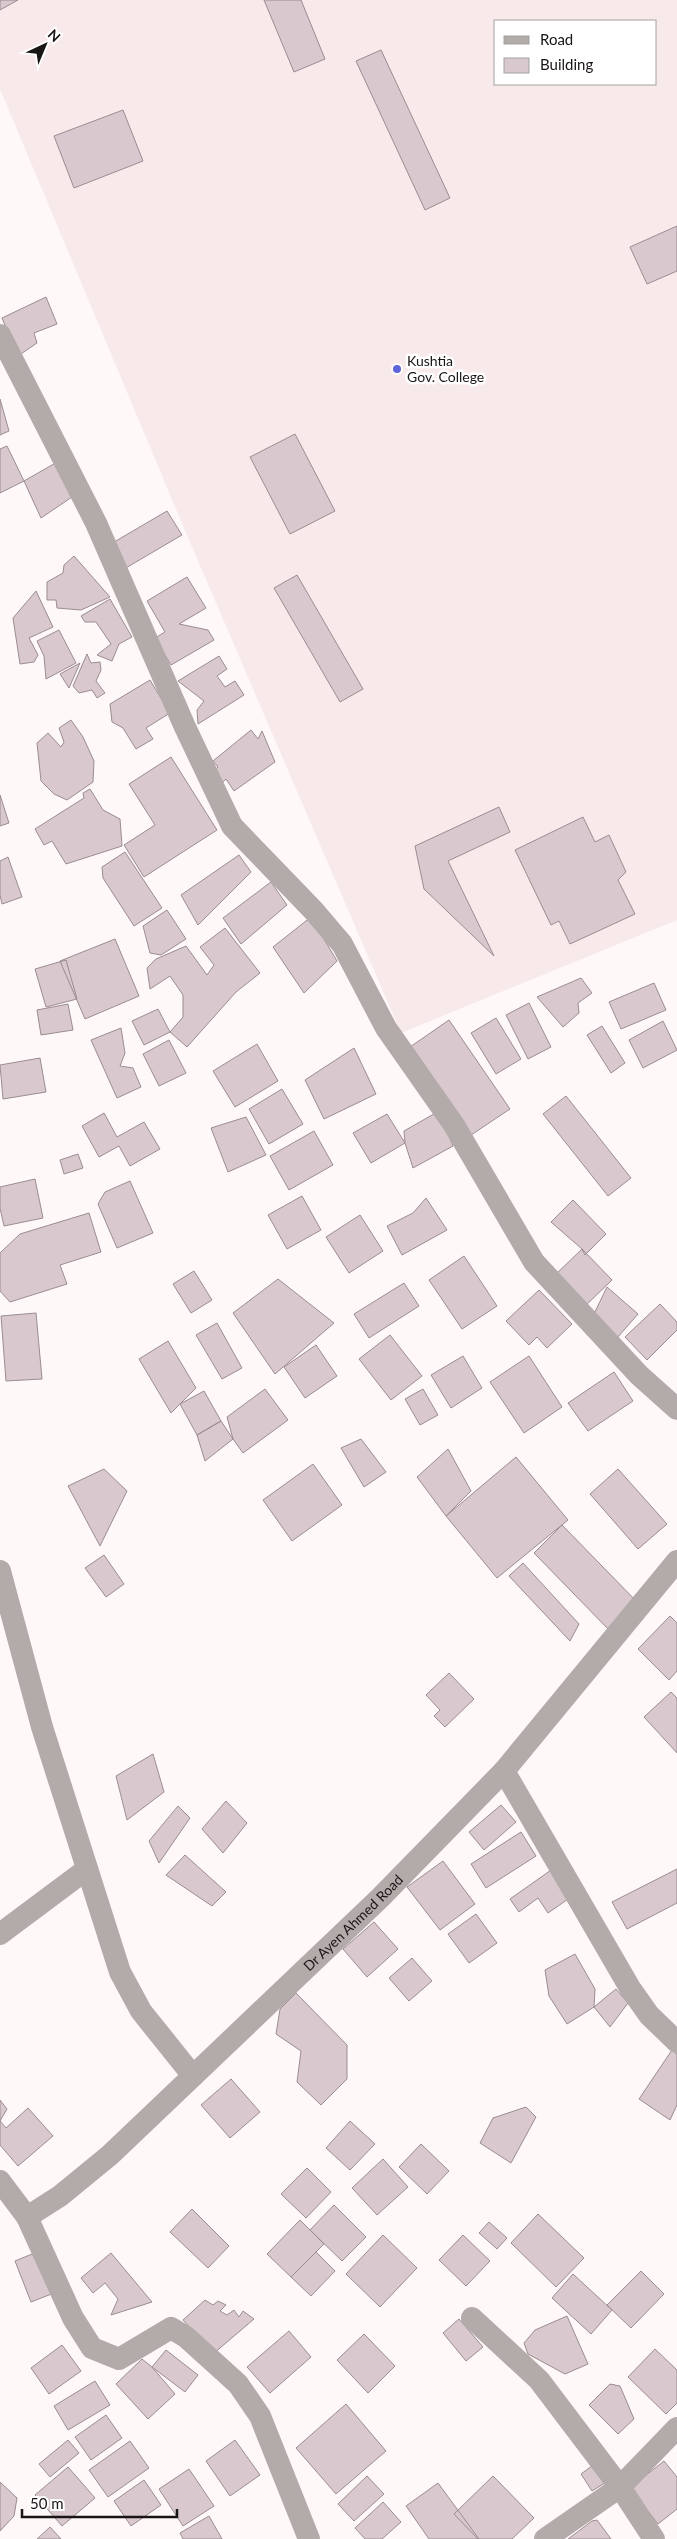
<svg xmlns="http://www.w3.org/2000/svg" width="677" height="2539" viewBox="0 0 677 2539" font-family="Lato,sans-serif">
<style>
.built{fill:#f8e9ea;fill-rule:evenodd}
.building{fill:#d9c9cf;stroke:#9b8c92}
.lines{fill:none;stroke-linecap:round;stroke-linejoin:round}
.minor{stroke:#b3abaa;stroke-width:22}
.poi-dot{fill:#5e64dc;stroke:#fff;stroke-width:2}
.labels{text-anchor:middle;stroke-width:5;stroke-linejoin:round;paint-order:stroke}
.poi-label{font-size:14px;fill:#1a1515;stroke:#fff;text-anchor:start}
.street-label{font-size:14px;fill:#1a1515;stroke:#fff}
</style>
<rect width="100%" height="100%" fill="#fff8f8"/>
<path class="built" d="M0,0H677V920L401,1033L189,540L0,89ZM496,21H656V84H496Z"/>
<path class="building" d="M0,0H18L0,10Z
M264,0H301L325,59L294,72Z
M381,50L450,198L425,210L356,61Z
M123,110L143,161L74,188L54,136Z
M677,226V271L647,284L630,247Z
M46,297L57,324L34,333L37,343L18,356L2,318Z
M0,399L9,431L0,435Z
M295,434L335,511L290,534L250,457Z
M7,446L24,481L0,493V449Z
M59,461L75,495L41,518L24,481Z
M167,511L182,535L124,569L109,545Z
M74,556L110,597L81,610L57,608L56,600H47V582L63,573L64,565Z
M297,575L363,689L340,702L274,588Z
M187,577L206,608L179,624L208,630L214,640L171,665L155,638L165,632L147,601Z
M36,591L53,627L29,638L38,655L34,662L20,664L13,618Z
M110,599L132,637L119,644L112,661L97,655L111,644L96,622H85L81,616Z
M59,630L76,663L46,679L44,656L37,641Z
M87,654L91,663L100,662L101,670L96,681L105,693L97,698L92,690L79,693L73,686Z
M219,656L227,669L217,676L225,687L235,681L244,695L198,724L197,710L204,701L178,681Z
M80,663L69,688L60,674Z
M150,680L170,713L146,728L153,739L136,749L123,728L112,722L110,704Z
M71,720L83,737L94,761L93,782L67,800L54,794L41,781L37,743L48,733L61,747L64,742L59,728Z
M251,730L258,739L262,731L275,762L234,791L226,779L220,785L212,773L218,767L213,761Z
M171,757L217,830L144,877L124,845L155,825L129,784Z
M90,789L103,810L120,819L122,846L66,864L52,841L44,845L35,829L84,798L83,793Z
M0,795L9,823L0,826Z
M499,807L510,832L448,861L494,956L424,889L415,846Z
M583,817L595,842L609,835L626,872L618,880L635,914L570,944L559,921L551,925L515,850Z
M125,852L162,908L134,926L103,878L102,867Z
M239,855L251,872L198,925L181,895Z
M8,857L22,897L2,904L0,895V861Z
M271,882L287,905L241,944L223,918Z
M167,910L186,939L161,955L150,953L143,926Z
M311,917L337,961L304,993L273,947Z
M225,928L260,973L236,992L187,1047L170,1032L183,1017V995L170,976L150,989L147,968L156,959L186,946L207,975L214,965L200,947Z
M115,939L139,996L85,1019L60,961Z
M66,960L77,999L46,1007L35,969Z
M581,978L592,993L578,1003L579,1013L563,1027L537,997Z
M654,983L666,1010L621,1029L609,1002Z
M529,1003L551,1047L528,1059L506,1015Z
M68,1004L73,1030L41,1035L37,1010Z
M158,1009L170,1032L144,1045L132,1021Z
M496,1018L521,1059L496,1074L471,1033Z
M449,1020L510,1109L471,1135L410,1047Z
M663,1021L677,1050L643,1068L629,1040Z
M602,1026L625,1063L611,1073L587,1035Z
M121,1028L125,1053L120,1066L133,1068L141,1087L117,1098L91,1040Z
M169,1040L186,1073L159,1086L143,1054Z
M257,1044L278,1081L235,1107L213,1071Z
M354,1048L376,1094L324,1119L305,1080Z
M40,1058L46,1092L3,1099L0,1065Z
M282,1089L303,1124L269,1144L249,1109Z
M566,1096L631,1178L608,1196L543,1114Z
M439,1111L453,1146L413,1168L405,1143L404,1131Z
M104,1113L117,1137L144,1122L160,1149L130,1166L119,1146L99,1157L82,1126Z
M387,1114L405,1143L371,1163L353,1133Z
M246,1117L266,1155L228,1172L211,1128Z
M314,1131L333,1165L289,1190L270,1156Z
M78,1154L83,1168L64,1174L60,1160Z
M35,1179L43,1218L4,1226L0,1208V1187Z
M130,1181L153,1233L117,1248L98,1204L105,1192Z
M302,1196L321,1230L287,1249L268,1215Z
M426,1198L447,1230L402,1255L387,1226L413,1213Z
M573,1200L606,1234L585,1255L582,1249L551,1222Z
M89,1213L101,1252L60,1265L67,1284L10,1302L0,1291V1253L20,1234Z
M360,1215L383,1251L349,1273L326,1237Z
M582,1249L612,1280L583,1308L553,1277Z
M464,1256L497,1306L462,1329L429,1280Z
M194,1271L212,1300L191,1313L173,1284Z
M278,1279L334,1323L275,1374L233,1313Z
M404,1283L419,1306L369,1338L354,1314Z
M607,1287L638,1314L617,1338L593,1316Z
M539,1290L572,1324L547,1348L537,1337L529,1345L506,1321Z
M660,1304L677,1322V1330L647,1360L625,1337Z
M36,1313L42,1379L6,1381L1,1316Z
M217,1323L242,1368L222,1379L196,1335Z
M390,1335L422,1376L391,1400L359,1359Z
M168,1341L196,1388L171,1413L139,1359Z
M316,1345L337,1376L305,1398L284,1367Z
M463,1356L482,1388L451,1408L431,1375Z
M529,1356L562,1407L524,1433L490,1382Z
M614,1372L633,1401L588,1431L568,1403Z
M265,1389L288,1420L243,1453L233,1439L227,1417Z
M423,1389L438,1415L420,1425L405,1399Z
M204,1391L221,1421L197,1435L180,1404Z
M221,1421L233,1439L205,1461L197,1435Z
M361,1439L386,1472L364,1487L341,1448Z
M448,1449L471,1491L446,1516L417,1477Z
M516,1457L568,1520L497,1578L446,1516Z
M313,1464L342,1505L292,1541L263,1500Z
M104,1469L127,1491L100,1546L68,1486Z
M618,1469L667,1524L638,1549L590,1494Z
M562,1525L640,1605L612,1633L534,1553Z
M104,1555L124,1584L106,1597L85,1568Z
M523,1563L579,1624L570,1641L509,1576Z
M670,1616L677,1623V1671L669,1680L638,1649Z
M449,1673L474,1699L445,1727L434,1716L440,1710L426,1695Z
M671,1692L677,1698V1753L644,1717Z
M153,1754L164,1792L127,1820L116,1776Z
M226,1801L247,1823L223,1853L202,1829Z
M501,1805L516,1822L484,1850L469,1832Z
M178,1806L190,1818L159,1863L149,1841Z
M521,1832L536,1856L486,1888L471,1864Z
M185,1855L226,1892L212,1906L166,1875Z
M443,1861L475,1904L440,1930L407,1887Z
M554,1868L574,1895L548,1913L538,1898L519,1912L510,1899Z
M677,1869V1903L627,1929L612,1902Z
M476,1914L497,1943L469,1963L448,1934Z
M374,1922L398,1949L367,1977L343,1949Z
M575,1954L595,1989L594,2007L567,2024L549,1996L545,1970Z
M412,1958L432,1981L409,2001L389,1978Z
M616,1989L628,2003L610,2027L594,2007Z
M296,1993L347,2045V2079L321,2105L297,2082L301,2051L276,2034L280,2009Z
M672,2050L677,2054V2105L670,2120L639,2099Z
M231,2079L260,2112L230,2138L201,2105Z
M0,2100L7,2109L0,2121L6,2128L28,2108L53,2136L18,2166L0,2145Z
M526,2107L536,2117L511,2163L480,2143L493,2118Z
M350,2121L375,2144L350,2170L326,2148Z
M421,2144L449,2171L427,2194L399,2167Z
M383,2159L408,2187L377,2215L352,2188Z
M307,2168L331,2192L306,2218L281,2194Z
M334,2205L366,2237L342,2261L310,2230Z
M192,2209L229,2246L208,2268L170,2232Z
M538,2214L584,2258L556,2287L511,2243Z
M300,2220L324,2244L291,2277L267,2254Z
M489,2222L507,2238L497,2249L479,2233Z
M383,2235L417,2268L380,2307L346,2274Z
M463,2235L490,2261L466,2286L439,2260Z
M37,2252L54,2293L31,2302L15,2261Z
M316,2252L335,2271L311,2296L291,2277Z
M111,2253L152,2302L111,2315L118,2299L105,2283L93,2293L81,2278Z
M641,2271L664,2294L631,2328L607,2305Z
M573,2274L612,2310L591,2334L552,2298Z
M205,2300L213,2305L218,2301L226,2305L220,2311L227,2315L234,2310L239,2317L243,2311L254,2319L213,2354L183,2320Z
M567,2316L588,2364L565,2374L528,2354L524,2343L535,2330Z
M459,2319L483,2347L466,2361L443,2333Z
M289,2331L311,2357L270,2393L247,2367Z
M364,2334L395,2366L368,2393L337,2360Z
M62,2345L81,2371L49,2394L31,2368Z
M655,2349L677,2370V2403L666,2414L628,2377Z
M166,2350L198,2375L185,2392L152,2367Z
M142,2359L152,2367L175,2394L148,2419L116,2384Z
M95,2381L110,2405L68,2430L54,2406Z
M610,2384L620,2386L634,2419L618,2434L589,2405Z
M346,2404L386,2451L336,2494L296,2448Z
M106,2415L122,2438L91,2460L75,2437Z
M68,2440L79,2453L50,2477L39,2464Z
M235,2440L260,2475L230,2496L206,2461Z
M130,2441L149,2468L108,2497L89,2470Z
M664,2461L677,2477V2509L658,2524L630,2488Z
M596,2463L608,2481L592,2491L581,2474Z
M68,2467L95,2498L62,2526L35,2495Z
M189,2469L214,2506L183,2526L159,2489Z
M367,2476L384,2494L354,2521L338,2504Z
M493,2476L534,2518L512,2539H478L454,2514Z
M144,2480L161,2505L131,2526L114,2501Z
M0,2482L17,2498L14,2516L0,2531Z
M438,2483L479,2539H429L406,2506Z
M383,2502L401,2522L382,2539H365L355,2528Z
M209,2516L222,2539H183L180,2533Z
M597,2520L611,2539H568L592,2521Z
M50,2527L61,2539H37Z"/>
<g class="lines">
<g class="minor">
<path d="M0,335L96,523L185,727L232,826L313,910L342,944L386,1028L454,1125L534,1262L639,1375L677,1409"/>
<path d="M0,1571L42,1727L120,1972L141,2011L193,2076"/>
<path d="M504,1771L630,1988L649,2015L677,2042"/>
<path d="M0,1934L87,1869"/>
<path id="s1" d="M0,2181L27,2217L60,2196L110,2155L380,1898L504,1771L677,1561"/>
<path d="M27,2217L73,2318L92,2348L119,2359L171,2328L186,2337L238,2384L260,2416L309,2539"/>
<path d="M472,2318L539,2380L620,2487L654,2539"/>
<path d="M545,2539L620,2487L677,2428"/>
</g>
</g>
<circle class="poi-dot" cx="397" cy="369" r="5"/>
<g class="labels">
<g class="poi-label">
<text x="407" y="366">Kushtia<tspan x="407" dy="16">Gov. College</tspan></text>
</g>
<g class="street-label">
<text dy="5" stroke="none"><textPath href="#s1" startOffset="485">Dr Ayen Ahmed Road</textPath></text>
</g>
</g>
<rect x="494" y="20" width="162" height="65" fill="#ffffff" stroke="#a3a1a1"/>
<rect x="504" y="36" width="25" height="8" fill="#b3abaa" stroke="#a3a1a1"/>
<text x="540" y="45" font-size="15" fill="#1a1515">Road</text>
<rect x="504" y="58" width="25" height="15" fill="#d9c9cf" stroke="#a3a1a1"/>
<text x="540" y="70" font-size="15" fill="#1a1515">Building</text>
<g transform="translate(45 45) rotate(44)" stroke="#ffffff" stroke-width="4" paint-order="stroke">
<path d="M0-4L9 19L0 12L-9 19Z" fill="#1a1515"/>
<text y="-8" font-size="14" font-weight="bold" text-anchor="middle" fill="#1a1515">N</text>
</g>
<path d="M22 2509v8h155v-8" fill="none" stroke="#1a1515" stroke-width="2.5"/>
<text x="30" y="2509" font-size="15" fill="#1a1515" stroke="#ffffff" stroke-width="4" paint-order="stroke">50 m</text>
</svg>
